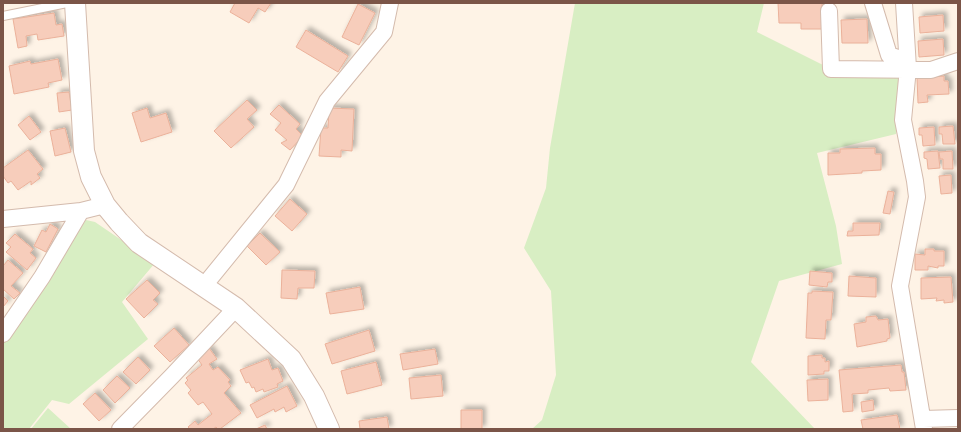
<svg xmlns="http://www.w3.org/2000/svg" width="961" height="432" viewBox="0 0 961 432" font-family="'Sofia Sans Condensed',sans-serif">
<style>
.green{fill:#d8eec3}
.building{fill:#f7cdbb;stroke:#ebb19a;filter:url(#shadow)}
.lines{fill:none;stroke-linecap:round;stroke-linejoin:round}
.service-casing{stroke:#d4bbad;stroke-width:10}
.minor-casing{stroke:#d4bbad;stroke-width:18}
.tertiary-casing{stroke:#d4bbad;stroke-width:22}
.service{stroke:#fff;stroke-width:8}
.minor{stroke:#fff;stroke-width:16}
.tertiary{stroke:#fff;stroke-width:20}
</style>
<defs>
<filter id="shadow"><feDropShadow dx="3.5" dy="-3.5" stdDeviation="2" flood-color="#0004"/></filter>
</defs>
<rect width="100%" height="100%" fill="#fef3e6"/>
<path class="green" d="M575,3H764L757,32L831,69L907,75L896,134L817,153L836,226L842,264L779,281L751,362L815,429H532L542,420L556,375L551,291L524,248L546,188L550,148Z
M86,220L95,222L155,263L122,302L148,339L69,404L52,400L29,429H3V343Z
M48,408L71,429H31Z"/>
<path class="building" d="M235,3H271L265,12L258,8L249,23L230,12Z
M778,3H822V29H801V23H779Z
M358,4L375,13L359,45L342,37Z
M54,13L56,25L62,24L64,36L38,40L37,34L26,36L27,46L18,48L13,19Z
M943,15L944,31L920,33L919,17Z
M867,19L868,43H842L841,20Z
M306,30L348,56L338,72L296,47Z
M943,39L944,55L919,57L918,41Z
M58,59L62,80L48,83L49,87L14,94L9,66L30,61L31,64Z
M944,76V81H948L949,94L927,95L928,102L918,103L917,78Z
M69,92L72,110L59,112L57,93Z
M247,100L257,110L247,119L254,127L231,148L214,131Z
M279,105L300,124L296,129L303,136L290,150L281,143L287,140L275,130L281,123L270,114Z
M147,108L150,118L166,113L172,132L141,142L132,113Z
M329,108L354,109L352,151L341,150V157L319,156L321,128H328Z
M29,116L41,132L30,140L18,125Z
M953,126L955,144H943L942,134H939V127Z
M934,127L935,145L923,146L922,135H919V128Z
M65,128L71,152L55,156L50,131Z
M875,148V154H881V170L862,171V173L828,175V153H840V149Z
M28,150L43,169L37,174L40,178L31,185V181L18,190L11,181L8,183L3,176V168Z
M938,151L940,168L928,169L927,159L924,158V152Z
M952,151L953,169H943V159H940L939,152Z
M951,175L952,193L941,194L939,176Z
M888,191L894,192L890,214L883,213Z
M290,199L307,214L292,231L275,216Z
M853,223H880L879,235L847,236L848,231H853Z
M50,224L58,229L46,252L34,246L42,230L46,232Z
M260,233L280,252L266,265L247,246Z
M15,234L33,249L30,253L36,258L27,270L6,252L11,247L6,243Z
M925,249H934V251H944V266H938V268L928,266V270H915V254L925,255Z
M8,260L23,273L11,286L20,293L14,299L3,289V266Z
M282,270L315,271L314,288H298L297,299L281,298Z
M810,271L832,273V282H828L827,287L809,285Z
M849,276L876,278V297L848,296Z
M951,277L953,302L944,303V300L936,301L937,298L921,299V278Z
M147,280L160,293L153,300L158,304L144,318L126,299Z
M360,287L364,309L330,314L326,293Z
M812,291L833,292L831,320H826L825,339L806,338L808,293H812Z
M3,296L8,301L3,307Z
M876,316L878,320L888,319L890,338L887,339V341L857,347L854,324L866,322V317Z
M174,328L189,345L170,362L154,346Z
M369,330L375,351L332,364L325,344Z
M209,348L217,359L209,364L213,370L218,367L230,380L228,382L231,386L224,393L241,413L220,429H218L216,427L213,429H190L188,427L195,421L198,425L212,414L203,402L198,405L188,393L191,390L185,383L188,380L186,378L202,365L197,358Z
M435,349L438,364L403,370L400,354Z
M822,355V358H825V362L829,361V371H824V374L808,375V356Z
M138,357L150,370L136,384L123,372Z
M268,359L272,370L278,368L283,381L277,384L278,387L264,392L263,389L256,392L254,387L252,388L249,382L246,383L240,370Z
M376,362L382,385L347,394L341,371Z
M901,365L902,372H904L906,390L890,391L889,388L868,390V393L852,394L853,411L843,412L839,370Z
M441,375L443,396L411,399L409,378Z
M117,376L130,388L115,403L103,390Z
M828,379V400L808,401L807,380Z
M287,386L297,406L286,412L284,407L275,412L274,409L257,418L250,405Z
M95,393L111,410L99,421L83,404Z
M873,400L874,410L862,412L861,402Z
M461,410H482V429H461Z
M897,415L900,429H863L861,420Z
M387,417L389,429H360L359,421Z
M265,425L267,429H256Z"/>
<g class="lines">
<defs>
<path id="service" d="M3,16L67,3"/>
<path id="minor" d="M873,3L889,55L907,61
M904,3L908,68L903,120L915,181L917,197L900,286L924,429
M829,11L831,69L931,70L958,61
M3,219L81,211L105,205
M203,287L286,185L327,101L384,32L390,3
M3,334L42,277L81,211
M923,419L958,418
M120,429L172,376L236,308"/>
<path id="tertiary" d="M75,3L84,151L91,177L105,205L119,222L139,243L236,308L291,359L314,396L329,429"/>
</defs>
<use href="#service" class="service-casing"/>
<use href="#minor" class="minor-casing"/>
<use href="#tertiary" class="tertiary-casing"/>
<use href="#service" class="service"/>
<use href="#minor" class="minor"/>
<use href="#tertiary" class="tertiary"/>
</g>
<rect width="961" height="432" fill="none" stroke="#7b5548" stroke-width="8"/>
</svg>
